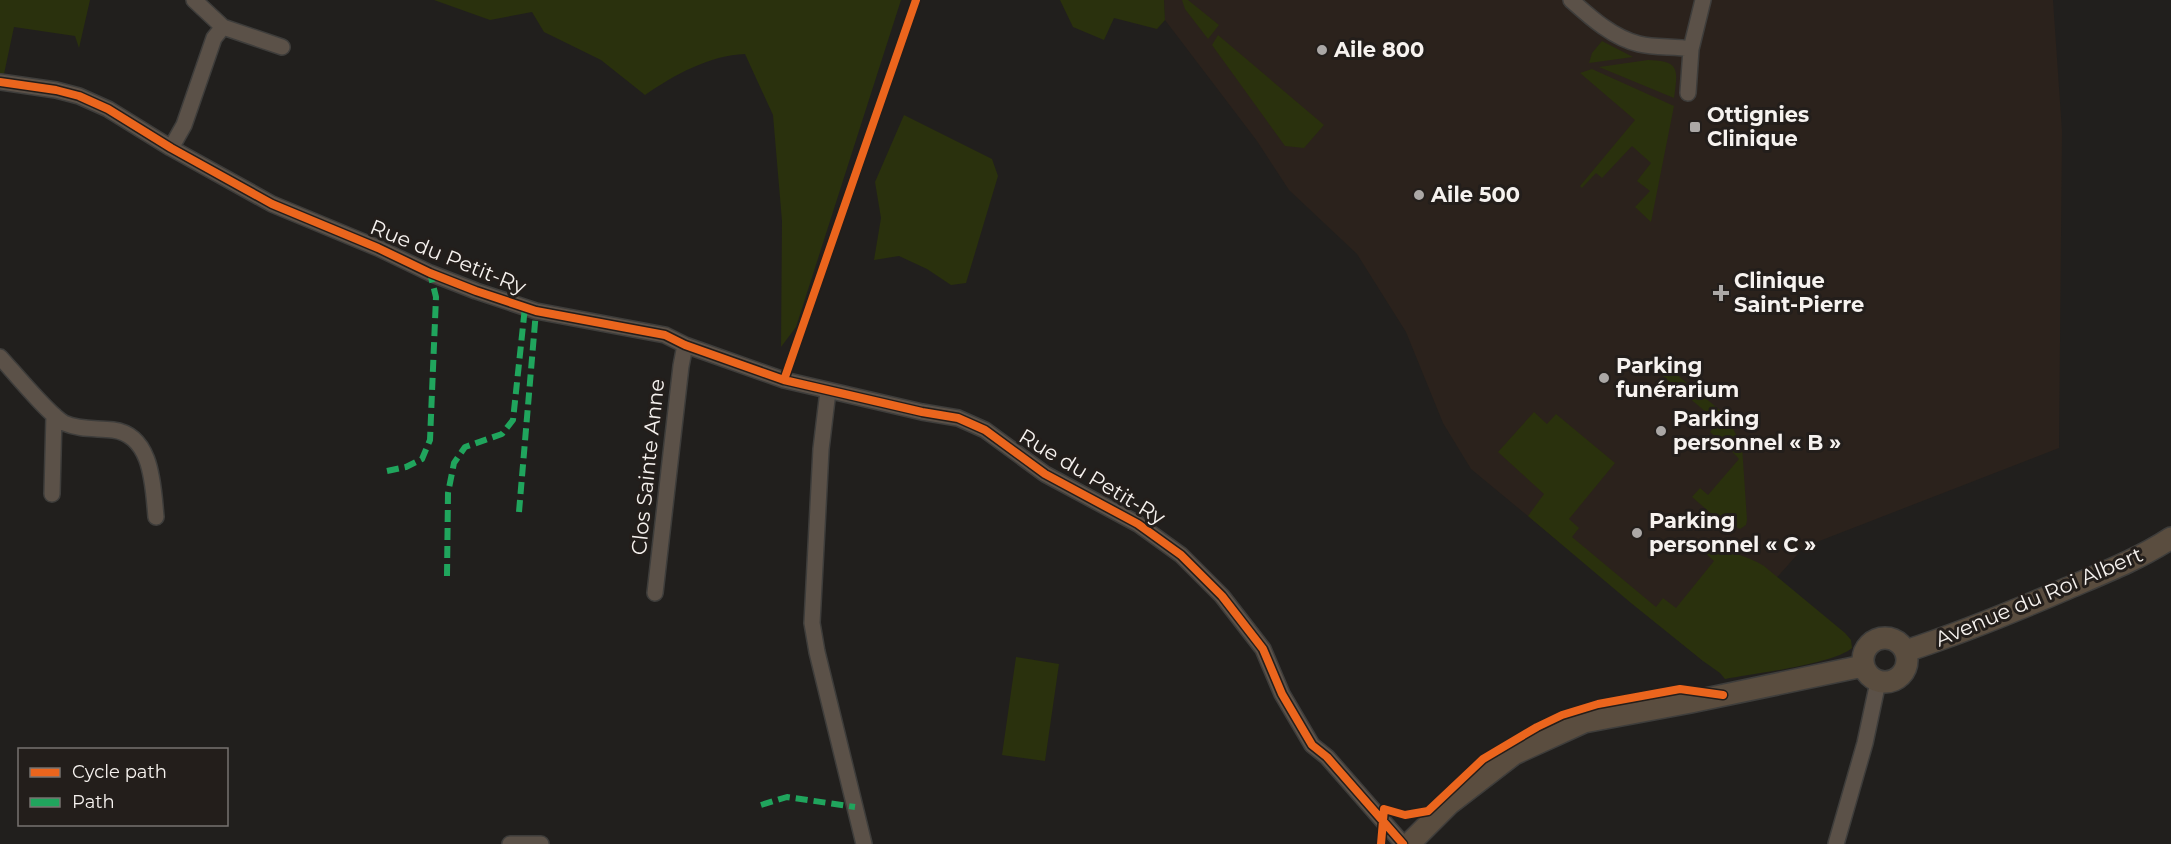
<svg xmlns="http://www.w3.org/2000/svg" width="2171" height="844" viewBox="0 0 2171 844" font-family="Montserrat,sans-serif">
<style>
.built{fill:#2b221c}
.green{fill:#2a310d}
.lines{fill:none;stroke-linecap:round;stroke-linejoin:round}
.minor-casing{stroke:#3e3d3b;stroke-width:18}
.secondary-casing{stroke:#3e3d3b;stroke-width:24}
.minor{stroke:#5b5148;stroke-width:15}
.secondary{stroke:#5a4d3f;stroke-width:21}
.quiet{stroke:#20a55d;stroke-width:6;stroke-dasharray:12 6;stroke-linecap:butt}
.cycleway-casing{stroke:#231e1b;stroke-width:11}
.cycleway{stroke:#eb651d;stroke-width:8}
.poi-dot{fill:#aba8a6;stroke:#231e1b;stroke-width:2}
.labels{text-anchor:middle;stroke-width:6;stroke-linejoin:round;paint-order:stroke}
.poi-label{font-size:21px;font-weight:bold;fill:#f6f2ef;stroke:#231e1b;text-anchor:start}
.street-label{font-size:21px;fill:#f6f2ef;stroke:#231e1b}
</style>
<rect width="100%" height="100%" fill="#211f1d"/>
<path class="built" d="M1164,0H2053L2062,131L2059,448L1804,547L1703,661L1471,469L1443,423L1406,332L1357,254L1289,190L1257,141L1165,20Z"/>
<path class="green" d="M0,0H90L79,48L75,36L14,27L4,74L0,73Z
M434,0H901L796,327L781,347L782,221L773,115L745,54C710,55 674,75 645,95L601,60L544,32L532,12L490,20Z
M1060,0H1164L1165,20L1157,29L1114,18L1104,40L1073,27Z
M1182,0H1188L1219,25L1208,39L1185,9Z
M1218,35L1324,125L1304,148L1285,146L1212,45Z
M1602,41L1633,57L1589,63L1592,53Z
M1648,60C1680,61 1678,69 1674,98L1599,67Z
M1592,69L1674,106L1651,222L1635,207L1650,191L1637,181L1651,163L1632,146L1602,178L1596,173L1582,188L1580,186L1635,120L1580,73Z
M904,115L992,159L998,176L966,283L951,285L927,269L899,256L874,260L881,218L875,182Z
M1658,359L1727,416L1740,443H1723L1710,432L1718,422L1652,367Z
M1534,412L1547,424L1556,414L1615,463L1569,519L1579,528L1572,537L1656,607L1663,598L1676,608L1714,561L1703,551L1710,542C1727,553 1747,555 1764,566L1845,633L1851,640L1852,648C1834,664 1752,674 1725,679L1720,673L1703,661L1631,603L1528,516L1544,494L1498,452Z
M1727,446H1742L1747,520L1746,525L1740,529L1714,516L1692,497L1700,488L1708,495L1739,459Z
M1016,657L1059,664L1045,761L1002,755Z"/>
<g class="lines">
<defs>
<path id="minor" d="M194,0L223,27L282,47
M1571,0C1590,17 1613,38 1639,44C1656,48 1674,46 1691,49
M0,82L56,90L79,96L108,109L171,148L272,204L378,248L430,273L476,291L536,311L665,335L685,345L784,380L922,412L958,418L985,430L1045,474L1138,524L1181,555L1222,596L1263,649L1282,694L1312,745L1327,757L1403,844
M1688,93L1691,49L1703,0
M171,148L184,125L214,38L223,27
M0,357C13,371 49,415 64,423C80,430 96,428 113,430C153,435 153,487 156,517
M828,391L821,449L812,623L817,652L864,844
M52,494L54,415
M655,593L681,366L685,345
M510,844H541
M1836,844L1865,743L1878,682"/>
<path id="secondary" d="M1863 660a22 22 0 1 1 44 0a22 22 0 1 1-44 0Z
M1906,651C1961,633 2015,611 2068,588C2103,573 2139,559 2171,538
M1409,844L1449,804L1514,754L1584,722L1691,702L1863,666"/>
</defs>
<use href="#minor" class="minor-casing"/>
<use href="#secondary" class="secondary-casing"/>
<use href="#minor" class="minor"/>
<use href="#secondary" class="secondary"/>
<path class="quiet" d="M387,471L406,467L422,459L430,440L436,297L430,273
M519,512L536,311
M447,576L448,493L454,463L465,447L502,434L513,420L525,307
M761,805L787,797L855,807"/>
<defs>
<path id="cycleway" d="M0,82L56,90L79,96L108,109L171,148L272,204L378,248L430,273L476,291L536,311L665,335L685,345L784,380L922,412L958,418L985,430L1045,474L1138,524L1181,555L1222,596L1263,649L1282,694L1312,745L1327,757L1403,844
M784,380L916,0
M1381,844L1384,809L1405,815L1428,811L1483,759L1537,727L1562,715L1598,704L1680,689L1723,695"/>
</defs>
<use href="#cycleway" class="cycleway-casing"/>
<use href="#cycleway" class="cycleway"/>
</g>
<g class="poi-dot">
<circle cx="1322" cy="50" r="6"/>
<rect x="1689" y="121" width="12" height="12" rx="3"/>
<circle cx="1419" cy="195" r="6"/>
<path d="M1718 284h6v6h6v6h-6v6h-6v-6h-6v-6h6z"/>
<circle cx="1604" cy="378" r="6"/>
<circle cx="1661" cy="431" r="6"/>
<circle cx="1637" cy="533" r="6"/>
</g>
<g class="labels">
<g class="poi-label">
<text x="1334" y="57">Aile 800</text>
<text x="1707" y="122">Ottignies<tspan x="1707" dy="24">Clinique</tspan></text>
<text x="1431" y="202">Aile 500</text>
<text x="1734" y="288">Clinique<tspan x="1734" dy="24">Saint-Pierre</tspan></text>
<text x="1616" y="373">Parking<tspan x="1616" dy="24">funérarium</tspan></text>
<text x="1673" y="426">Parking<tspan x="1673" dy="24">personnel « B »</tspan></text>
<text x="1649" y="528">Parking<tspan x="1649" dy="24">personnel « C »</tspan></text>
</g>
<g class="street-label">
<text transform="translate(448 257) rotate(22)" y="7">Rue du Petit-Ry</text>
<text transform="translate(648 467) rotate(-84)" y="7">Clos Sainte Anne</text>
<text transform="translate(1092 477) rotate(31)" y="7">Rue du Petit-Ry</text>
<text transform="translate(2039 597) rotate(-23)" y="7">Avenue du Roi Albert</text>
</g>
</g>
<rect x="18" y="748" width="210" height="78" fill="#231e1b" stroke="#777370" stroke-width="1.5"/>
<rect x="30" y="768" width="30" height="9" fill="#eb651d" stroke="#777370" stroke-width="1.5"/>
<text x="72" y="778" font-size="18" fill="#f6f2ef">Cycle path</text>
<rect x="30" y="798" width="30" height="9" fill="#20a55d" stroke="#777370" stroke-width="1.5"/>
<text x="72" y="808" font-size="18" fill="#f6f2ef">Path</text>
</svg>
